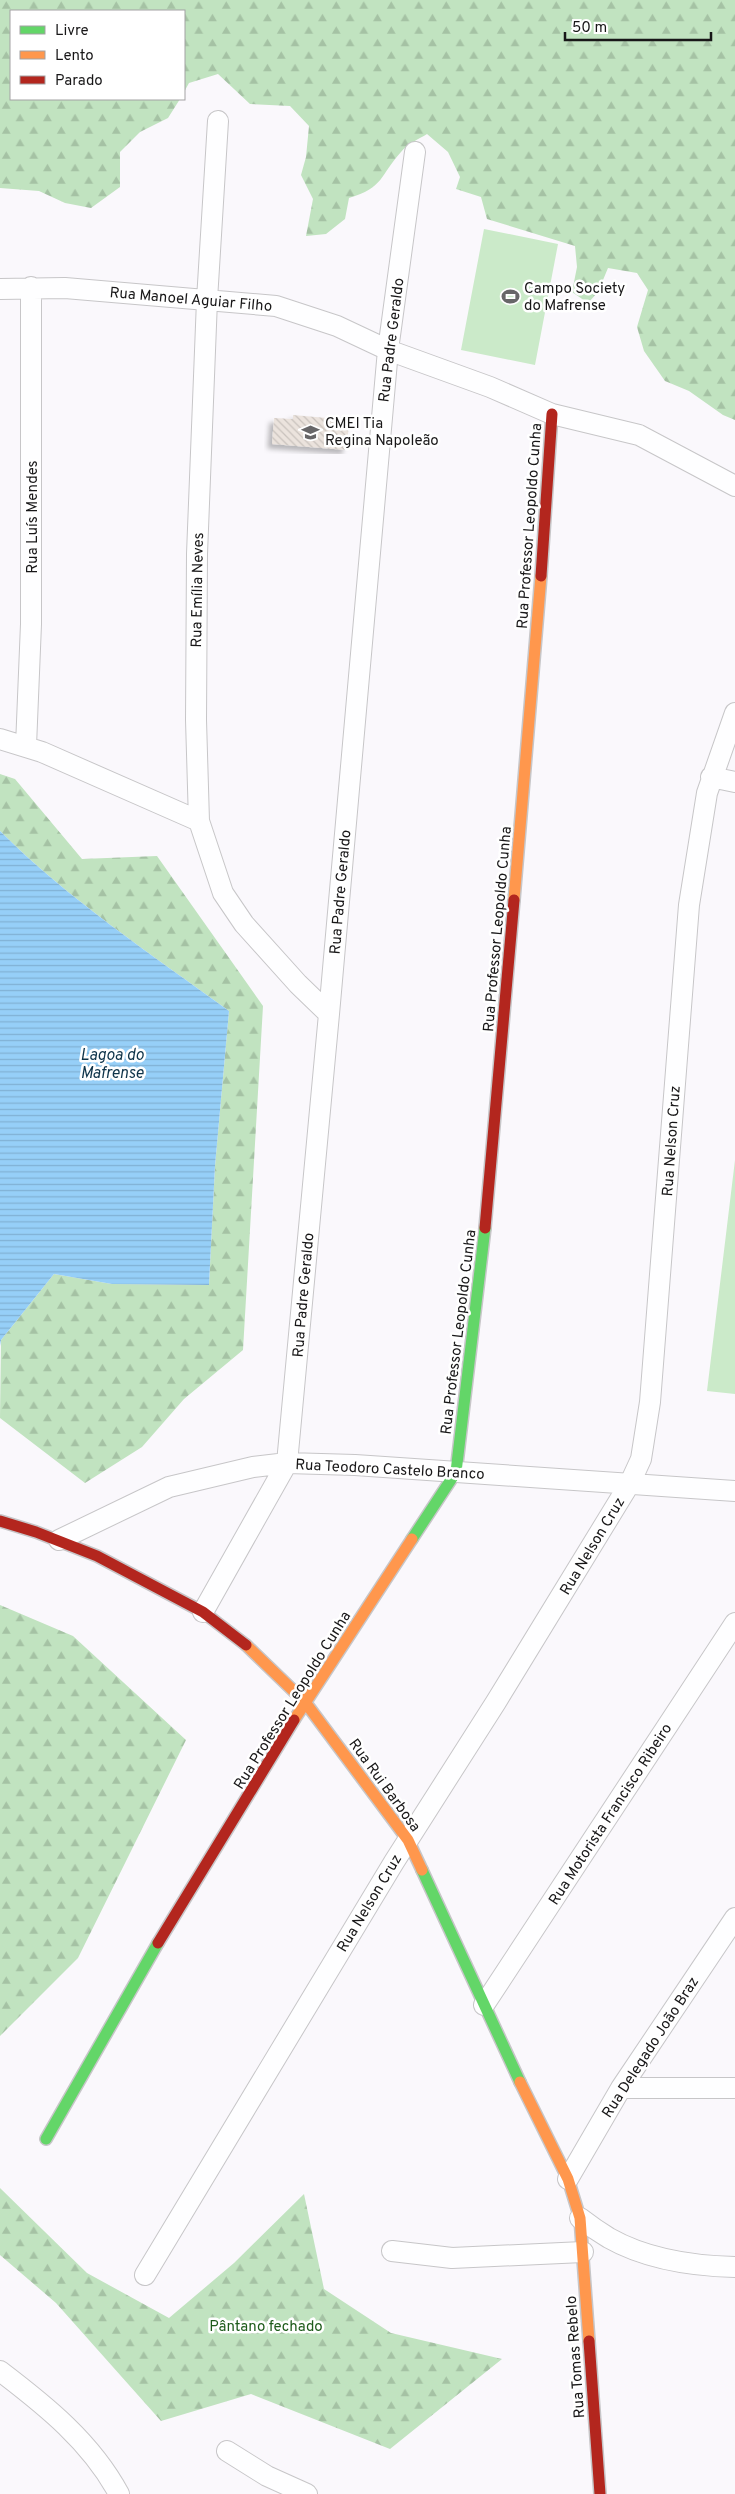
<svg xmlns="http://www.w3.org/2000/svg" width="735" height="2494" viewBox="0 0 735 2494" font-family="Overpass,sans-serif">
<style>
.forest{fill:url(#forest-firs)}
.garden{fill:#cbeac9}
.water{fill:url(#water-rules)}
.building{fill:url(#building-back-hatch);filter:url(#shadow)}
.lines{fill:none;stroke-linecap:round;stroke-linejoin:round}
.street-casing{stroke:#c7c6c8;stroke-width:22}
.fast-casing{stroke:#c7c6c8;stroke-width:14}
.slow-casing{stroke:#c7c6c8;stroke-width:14}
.jam-casing{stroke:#c7c6c8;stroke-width:14}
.street{stroke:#fefeff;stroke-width:20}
.fast{stroke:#63d668;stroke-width:11}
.slow{stroke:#ff974d;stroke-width:11}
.jam{stroke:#b3261e;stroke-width:11}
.labels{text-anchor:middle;stroke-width:5;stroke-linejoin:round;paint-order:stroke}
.poi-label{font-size:15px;fill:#181718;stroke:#fff;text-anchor:start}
.street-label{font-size:15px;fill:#181718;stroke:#fff}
.park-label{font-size:15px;fill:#1d5b1a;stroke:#fff}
.water-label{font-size:16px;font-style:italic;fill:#0f344a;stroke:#fff}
</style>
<defs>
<pattern id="forest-firs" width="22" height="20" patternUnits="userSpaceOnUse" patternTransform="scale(1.25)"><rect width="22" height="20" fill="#c1e3c0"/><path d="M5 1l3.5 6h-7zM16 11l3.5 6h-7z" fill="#a5c2a4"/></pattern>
<pattern id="water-rules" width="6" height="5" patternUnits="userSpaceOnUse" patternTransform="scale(1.25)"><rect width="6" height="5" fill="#96cff8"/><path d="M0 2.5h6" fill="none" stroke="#81b1d4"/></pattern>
<pattern id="building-back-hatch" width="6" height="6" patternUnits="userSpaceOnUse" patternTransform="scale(1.25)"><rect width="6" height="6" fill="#ebe3dd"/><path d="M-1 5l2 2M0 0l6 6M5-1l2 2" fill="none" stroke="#c9c2bd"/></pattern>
<filter id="shadow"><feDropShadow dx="-4.5" dy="4.5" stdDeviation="2.5" flood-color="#0004"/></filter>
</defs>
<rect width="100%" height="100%" fill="#faf8fc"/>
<path class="forest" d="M0,0H735V420L723,415L689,391L665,381L644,351L637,327L648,290L637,273L608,268L598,292L588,303L572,292L577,267L575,246L487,219L481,197L456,189L460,177L448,152L427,134C419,139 407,144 401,152C380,175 384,188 349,198L345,219L326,234L306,236L313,199L301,175L306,157L309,126L290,106L250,104L218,74L189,83L184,92V11H11V99H180L168,118L140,132L120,152V187L91,208L65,203L39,191L0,188Z
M0,774L15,779L82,859L157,856L263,1006L243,1350L184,1399L142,1447L85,1483L0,1418L1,1340L54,1274L112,1284L209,1285L215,1166L229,1011C151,954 68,899 0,831Z
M0,1605L73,1636L186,1740L78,1958L0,2036Z
M0,2188L87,2273L169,2318L234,2263L304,2194L324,2289L391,2333L502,2359L390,2449L251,2394L161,2421L56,2303L0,2255Z"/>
<path class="garden" d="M484,229L558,244L535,365L461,350Z
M735,1160V1394L707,1391Z"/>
<path class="water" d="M0,831C68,899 151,954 229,1011L215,1166L209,1285L112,1284L54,1274L1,1340L0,1346Z"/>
<path class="building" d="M293,415L349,420L347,450L272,444L274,418L293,419Z"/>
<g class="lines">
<defs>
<path id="street" d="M218,121L207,300L197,554L196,720L199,821L223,893L244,924L298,984L329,1014
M0,289L65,288L276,306L337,326L388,350L490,387L552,414L639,435L735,486
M0,739L42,752L199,821
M26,746L31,624V287
M711,777L735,782
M59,1540L169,1487L253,1467L287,1463L355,1465L735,1491
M203,1612L287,1463L329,1014L388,350L415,152
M484,2005L735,1623
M621,2088H735
M568,2179L621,2088L735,1918
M580,2218C589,2225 599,2232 609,2238C646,2259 693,2266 735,2267
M392,2251L452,2258L583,2252
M145,2275L394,1862L496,1702L630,1483L641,1459L650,1402L689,905L707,793L735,713
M0,2371C46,2406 91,2442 119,2494
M227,2451L267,2476L307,2494"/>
<path id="fast" d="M412,1539L456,1472L485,1228
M422,1870L520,2082
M46,2139L158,1943"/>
<path id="slow" d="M514,900L541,576
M246,1645L305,1702L408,1840L422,1870
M294,1720L412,1539
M520,2082L568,2179L580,2218L589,2341"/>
<path id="jam" d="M541,576L552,414
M485,1228L514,900
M0,1521L36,1532L97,1556L203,1612L246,1645
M158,1943L294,1720
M589,2341L600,2494"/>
</defs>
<use href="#street" class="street-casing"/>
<use href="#fast" class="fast-casing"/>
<use href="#slow" class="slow-casing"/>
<use href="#jam" class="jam-casing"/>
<use href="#street" class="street"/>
<use href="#fast" class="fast"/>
<use href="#slow" class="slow"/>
<use href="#jam" class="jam"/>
</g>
<defs>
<symbol id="stadium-bare" viewBox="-9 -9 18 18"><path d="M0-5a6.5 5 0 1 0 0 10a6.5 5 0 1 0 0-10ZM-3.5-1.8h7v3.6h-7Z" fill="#676668" stroke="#fff" stroke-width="2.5" paint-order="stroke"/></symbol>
<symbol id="school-bare" viewBox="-9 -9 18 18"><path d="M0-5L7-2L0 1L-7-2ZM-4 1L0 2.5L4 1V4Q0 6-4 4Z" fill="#676668" stroke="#fff" stroke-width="2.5" paint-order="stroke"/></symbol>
</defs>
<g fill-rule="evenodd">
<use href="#stadium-bare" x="498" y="284" width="25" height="25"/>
<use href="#school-bare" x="298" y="420" width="25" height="25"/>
</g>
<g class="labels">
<g class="poi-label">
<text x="524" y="293">Campo Society<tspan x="524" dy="17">do Mafrense</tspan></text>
<text x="325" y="428">CMEI Tia<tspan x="325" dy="17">Regina Napoleão</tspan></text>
</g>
<g class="street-label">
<text transform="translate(191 299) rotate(5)" y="5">Rua Manoel Aguiar Filho</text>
<text transform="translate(391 340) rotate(-83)" y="5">Rua Padre Geraldo</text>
<text transform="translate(32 517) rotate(-90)" y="5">Rua Luís Mendes</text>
<text transform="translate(529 526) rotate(-86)" y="5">Rua Professor Leopoldo Cunha</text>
<text transform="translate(197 590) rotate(-89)" y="5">Rua Emília Neves</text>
<text transform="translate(340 892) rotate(-85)" y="5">Rua Padre Geraldo</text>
<text transform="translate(497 929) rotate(-85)" y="5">Rua Professor Leopoldo Cunha</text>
<text transform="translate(671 1141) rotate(-86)" y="5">Rua Nelson Cruz</text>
<text transform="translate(303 1295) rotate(-85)" y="5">Rua Padre Geraldo</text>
<text transform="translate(458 1332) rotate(-83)" y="5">Rua Professor Leopoldo Cunha</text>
<text transform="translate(390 1469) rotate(3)" y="5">Rua Teodoro Castelo Branco</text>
<text transform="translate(592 1546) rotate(-59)" y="5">Rua Nelson Cruz</text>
<text transform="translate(292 1700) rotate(-58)" y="5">Rua Professor Leopoldo Cunha</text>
<text transform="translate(385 1785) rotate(54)" y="5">Rua Rui Barbosa</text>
<text transform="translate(610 1814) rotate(-57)" y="5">Rua Motorista Francisco Ribeiro</text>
<text transform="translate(369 1903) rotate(-59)" y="5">Rua Nelson Cruz</text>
<text transform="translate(650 2047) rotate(-57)" y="5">Rua Delegado João Braz</text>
<text transform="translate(575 2357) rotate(-94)" y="5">Rua Tomas Rebelo</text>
</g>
<g class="park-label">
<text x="266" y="2331">Pântano fechado</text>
</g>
<g class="water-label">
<text x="112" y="1060">Lagoa do<tspan x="112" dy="18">Mafrense</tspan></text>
</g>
</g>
<rect x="10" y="10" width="175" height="90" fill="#ffffff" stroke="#a3a2a3"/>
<rect x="20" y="26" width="25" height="8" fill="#63d668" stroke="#a3a2a3"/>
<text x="55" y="35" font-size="15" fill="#181718">Livre</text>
<rect x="20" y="51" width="25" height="8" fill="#ff974d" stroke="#a3a2a3"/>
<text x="55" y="60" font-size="15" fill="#181718">Lento</text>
<rect x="20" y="76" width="25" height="8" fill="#b3261e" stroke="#a3a2a3"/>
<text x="55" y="85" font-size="15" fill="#181718">Parado</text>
<path d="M565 32v8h146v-8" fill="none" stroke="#181718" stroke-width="2.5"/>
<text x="572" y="32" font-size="15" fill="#181718" stroke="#ffffff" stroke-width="4" paint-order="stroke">50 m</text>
</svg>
